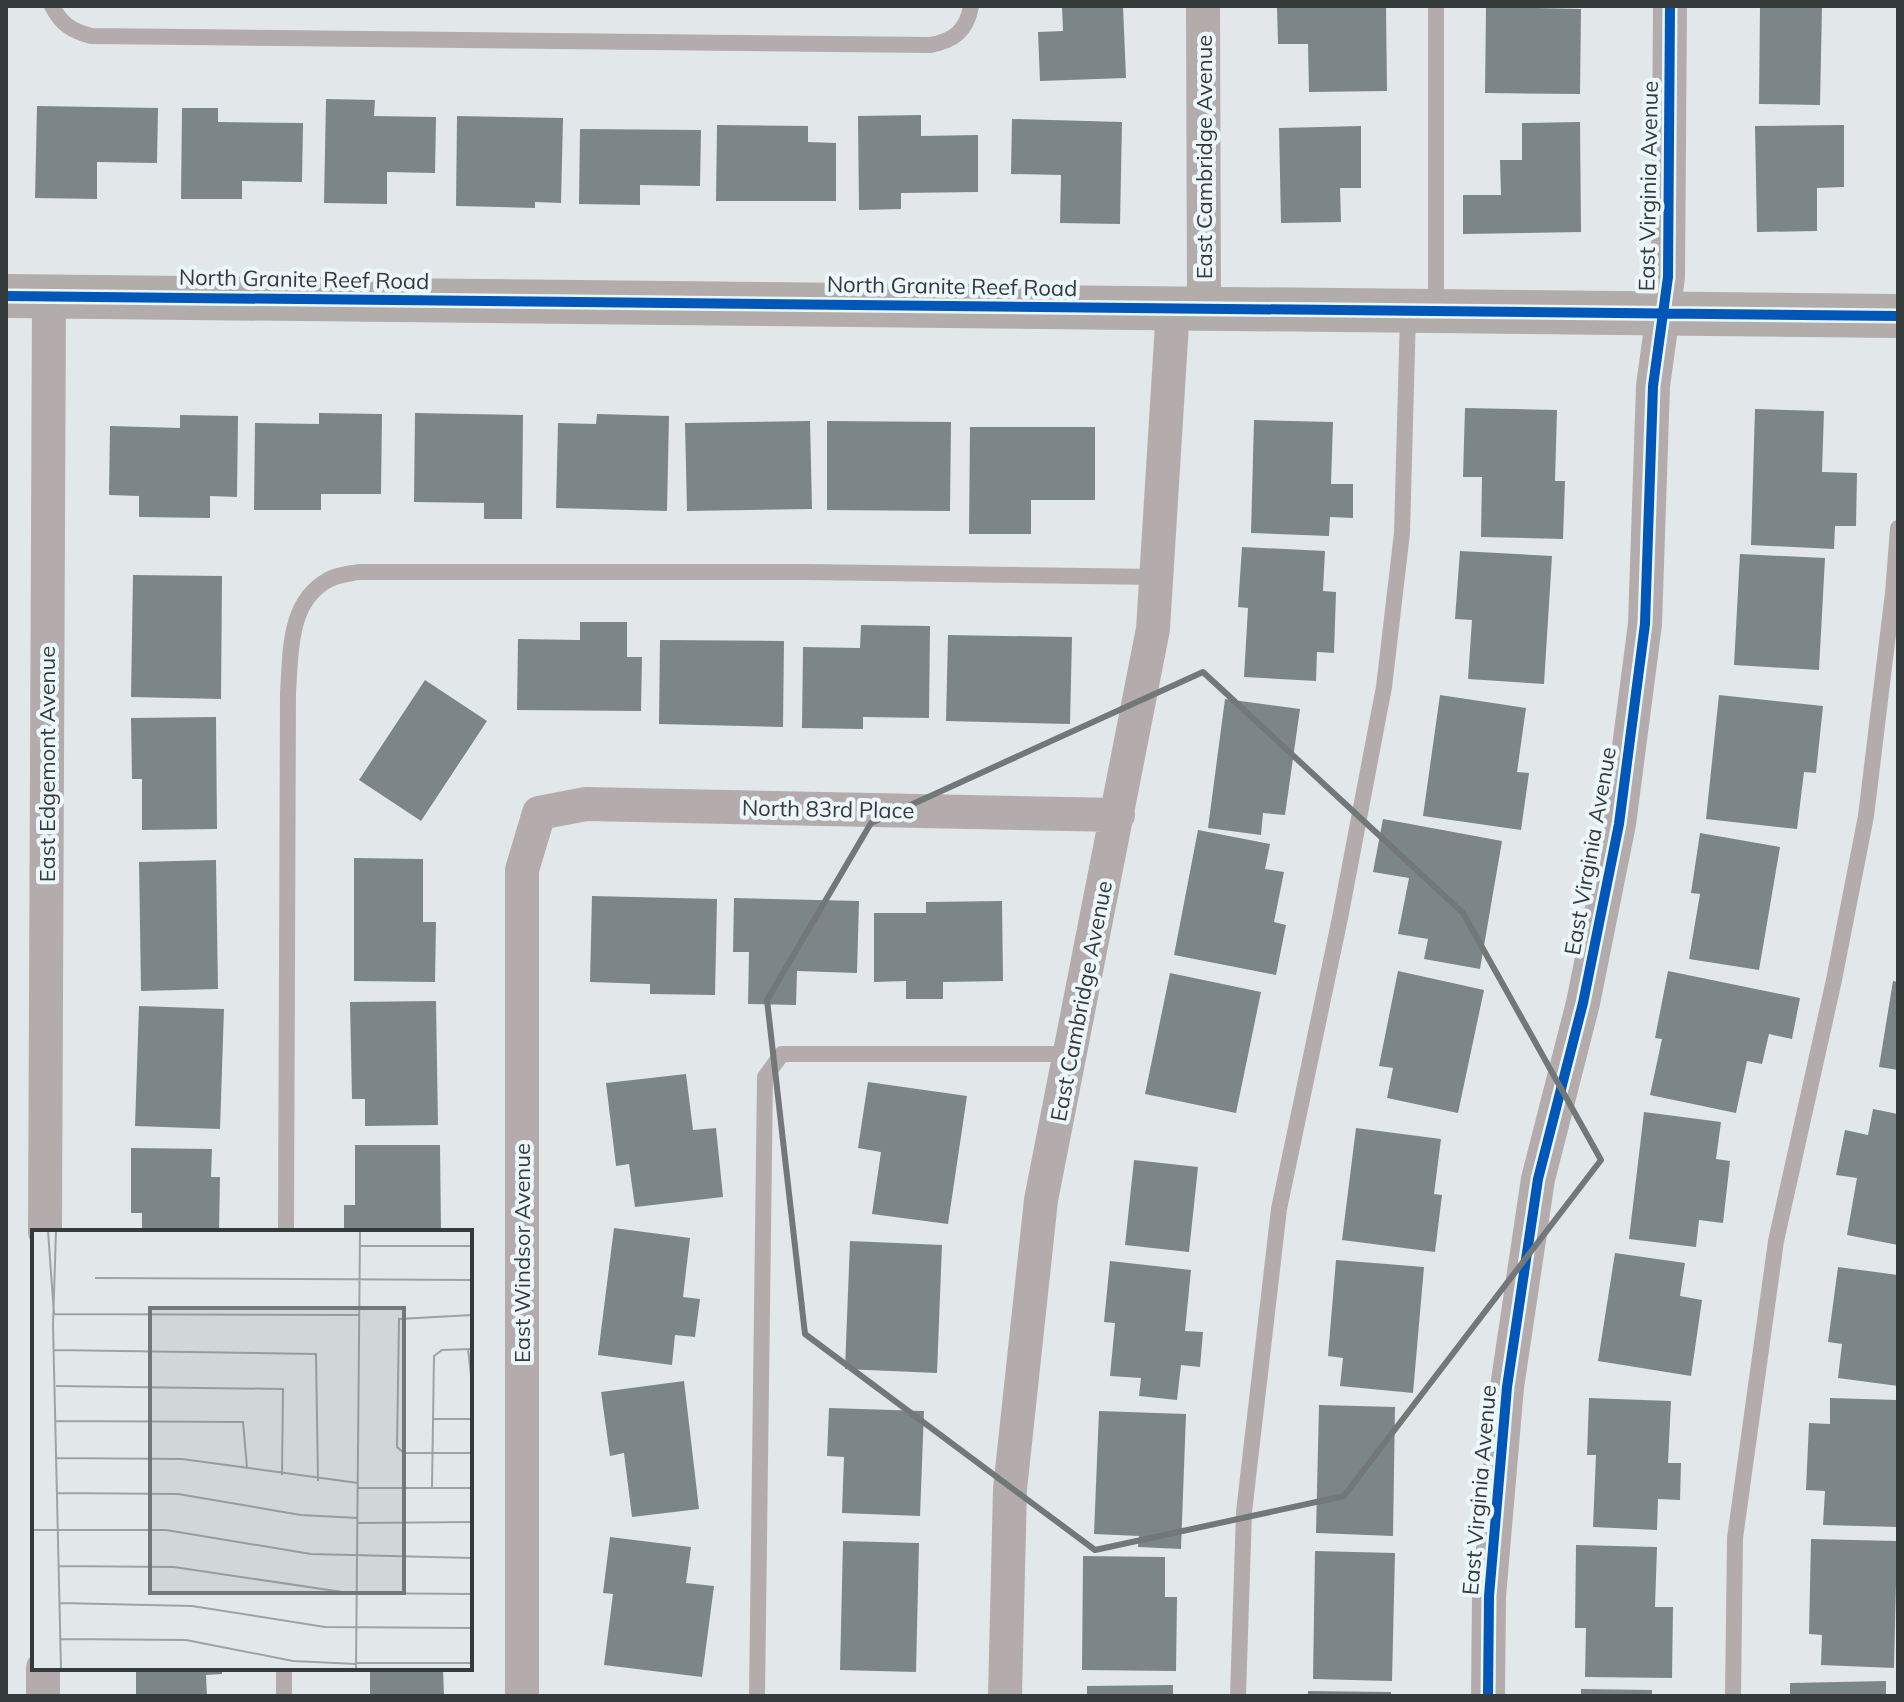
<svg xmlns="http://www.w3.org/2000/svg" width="1904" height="1702" viewBox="0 0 1904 1702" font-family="Mulish,sans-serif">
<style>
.building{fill:#7c8689}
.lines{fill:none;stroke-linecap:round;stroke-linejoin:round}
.lane{stroke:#b4acac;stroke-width:16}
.street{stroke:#b4acac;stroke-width:34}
.secondary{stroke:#b2acab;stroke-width:44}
.cycleway-casing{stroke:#ebf7fb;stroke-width:15}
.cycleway{stroke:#0057b8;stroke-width:10}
.marked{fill:none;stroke:#727778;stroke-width:6;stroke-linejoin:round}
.labels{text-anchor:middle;stroke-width:8;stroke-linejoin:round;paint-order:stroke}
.street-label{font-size:22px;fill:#353a3b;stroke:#ebf7fb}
.inset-road{fill:none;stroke:#9da2a4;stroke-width:2}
.view{fill:#727778;fill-opacity:0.15;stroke:#727778;stroke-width:4}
.inset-edge{fill:none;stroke:#353a3b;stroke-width:4}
</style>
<rect width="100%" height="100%" fill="#e2e8ea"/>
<path class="building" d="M1062,6H1123L1126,78L1040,81L1038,32L1063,31Z
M1277,6H1386L1387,91L1309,92L1308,44H1278Z
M1760,6H1822L1820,105L1759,104Z
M1486,7L1581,9L1580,94L1485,93Z
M326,99L375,100L374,116L436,117L435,173L387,172V204L324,203Z
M37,106L158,108L157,163L97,162V199L35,198Z
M182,108H218V122L303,123L302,182L242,181V199H181Z
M921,115V136L978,135V192L901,193V209L859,210L858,116Z
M457,116L563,118L561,203L535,202V208L456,206Z
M1012,119L1122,122L1120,224L1060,223L1061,175L1011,174Z
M1580,122L1581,232L1463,234V195H1501L1500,160H1522V123Z
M717,125L808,126V142L836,143V201H716Z
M1844,125V187L1817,188V231L1757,232L1755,126Z
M1361,126V188H1340L1341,222L1281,223L1279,128Z
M580,129L701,130L700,186L640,185V205L579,204Z
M1465,408L1557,410L1555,481H1565L1563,539L1481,537L1482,477H1463Z
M1755,409L1824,411L1822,472L1857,473L1856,526H1835L1834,549L1751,545Z
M319,413L382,414L381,494H321V510H254L255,423L319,424Z
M415,413L523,415L522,519H484V503L414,502Z
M597,414L669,416L667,511L556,508L558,423L596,424Z
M180,415L238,416L237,497L210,496V518L139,517V496L109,495L110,426L180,428Z
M1254,420L1333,422L1331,484H1353V518L1330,517L1329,536L1251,533Z
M810,421L812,509L687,511L685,423Z
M827,421L951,422L950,511L827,510Z
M970,427H1095V500H1031V534H969Z
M1242,547L1325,551L1323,591L1336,592L1334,653L1317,652L1316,681L1244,677L1248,608L1238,607Z
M1460,551L1552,556L1544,684L1468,679L1472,620L1455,619Z
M1740,554L1825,558L1819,670L1734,665Z
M133,575L222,576L221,699L131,697Z
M580,622H627V657H642L641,711L517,710L518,639L580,640Z
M861,625L930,626L929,718L863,717V729L802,728L803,647L860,648Z
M948,635L1072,637L1070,724L946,721Z
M660,640L784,641L783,727L659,724Z
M425,680L487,721L421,821L359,780Z
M1440,695L1526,708L1517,772L1529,773L1521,830L1423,816Z
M1719,695L1823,706L1816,773L1804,772L1797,829L1706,819Z
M1225,699L1300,709L1285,815L1263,813L1261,835L1208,828Z
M216,717L217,829L142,830V779H132L131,718Z
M1383,819L1502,841L1480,969L1424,959L1428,939L1398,934L1409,878L1373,872Z
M1198,830L1270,844L1265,869L1284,872L1274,922L1286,925L1276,975L1174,955Z
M1700,833L1780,847L1759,970L1689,959L1700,894L1691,893Z
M354,858L423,859V922H436L435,982L354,981Z
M216,860L218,989L141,991L139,862Z
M592,896L717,899L715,995L650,994V984L590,982Z
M734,898L859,901L857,973L797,971L796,1005L748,1004L749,952H733Z
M1002,901L1003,981L943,982V999H906V981L874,982V913H926V902Z
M1398,971L1484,990L1458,1113L1387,1098L1393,1068L1379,1066Z
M1668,971L1800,998L1792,1039L1769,1034L1762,1064L1747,1061L1736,1113L1650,1095L1662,1039L1655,1038Z
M1170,973L1261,992L1236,1113L1145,1094Z
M1893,981L1898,982V1070L1879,1067Z
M436,1001L438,1125L365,1126V1099H352L350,1002Z
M139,1006L224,1009L220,1129L135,1126Z
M686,1074L693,1130L716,1128L723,1197L635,1207L629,1164L616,1166L606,1083Z
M868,1082L967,1096L948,1224L872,1214L881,1152L858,1148Z
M1873,1109L1898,1114V1245L1847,1235L1857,1178L1836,1175L1845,1130L1868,1135Z
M1644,1112L1721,1122L1716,1159L1730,1161L1723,1223L1699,1220L1696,1247L1629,1239Z
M1356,1128L1441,1139L1434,1194L1442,1195L1435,1252L1342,1240Z
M355,1145H440L441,1232H344V1205H355Z
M131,1148L212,1149L211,1177H220L219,1232H142V1213H131Z
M1134,1160L1198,1167L1189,1252L1125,1245Z
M614,1228L690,1238L683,1297L700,1299L695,1337L675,1335L672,1365L598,1355Z
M850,1241L942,1245L937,1373L845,1369Z
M1615,1253L1685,1263L1680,1296L1702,1300L1691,1376L1598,1361Z
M1336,1260L1424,1267L1413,1393L1340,1386L1343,1358L1328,1356Z
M1110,1261L1191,1270L1185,1331L1203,1332L1200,1367L1181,1365L1177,1400L1139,1396L1141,1378L1110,1376L1115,1323L1104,1322Z
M1838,1267L1898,1275V1386L1838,1378L1842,1344L1828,1342Z
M684,1381L699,1509L632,1517L624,1453L610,1456L601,1392Z
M1589,1398L1671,1401L1668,1463H1681L1680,1500L1658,1499L1657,1530L1593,1527L1596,1455H1587Z
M1830,1398L1898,1400V1527L1823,1525L1825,1491L1806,1490L1809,1423L1830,1424Z
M1319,1405L1395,1407L1393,1536L1316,1533Z
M829,1408L924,1411L920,1516L842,1513L844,1457L827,1456Z
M1099,1411L1186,1414L1181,1549L1138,1547L1139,1536L1094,1534Z
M610,1537L691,1547L686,1583L714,1586L702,1677L604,1665L613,1594L603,1593Z
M1811,1539L1897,1541L1894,1668L1821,1665L1822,1635L1809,1634Z
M843,1541L919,1543L916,1672L840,1670Z
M1576,1545L1657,1547L1655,1607H1673L1672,1678L1585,1677L1586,1628H1575Z
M1315,1551L1395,1553L1392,1681L1313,1679Z
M1083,1556L1165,1557V1597H1177L1176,1671L1082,1670Z
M136,1668H222V1674L206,1675L207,1696H136Z
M370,1668H443L444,1696H370Z
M1886,1681V1696H1790V1683Z
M1173,1685V1696H1087V1686Z
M1581,1689L1652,1690V1696H1581Z
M1308,1691L1391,1692V1696H1308Z"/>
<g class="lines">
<path class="lane" d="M52,6C61,24 72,31 91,36L930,45C953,41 967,31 971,6
M1436,6V308
M286,1232L288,692C291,652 288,602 328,580C336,575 348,574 358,572H808L1157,577
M284,1696V1668
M757,1696L765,1077L782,1054H1070
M1238,1696L1244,1512L1279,1209L1340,918L1384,687L1402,533L1408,312
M1733,1696L1735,1538L1776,1241L1834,980L1866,816L1893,593L1898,528"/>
<path class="street" d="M1203,6L1204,308
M45,1232L49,297
M43,1696V1668
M522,1696V870L539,813L586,804L1118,815
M1005,1696L1010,1489L1041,1200L1153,629L1173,308
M1488,1696L1489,1596L1507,1387L1538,1179L1583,1003L1619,824L1645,624L1653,386L1668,277L1670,6"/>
<path class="secondary" d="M6,296L1898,316"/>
<defs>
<path id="cycleway" d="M6,296L1898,316
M1488,1696L1489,1596L1507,1387L1538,1179L1583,1003L1619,824L1645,624L1653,386L1668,277L1670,6"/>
</defs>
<use href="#cycleway" class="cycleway-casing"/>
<use href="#cycleway" class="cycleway"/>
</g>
<path class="marked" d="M1203,672L1463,913L1601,1160L1344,1496L1095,1550L805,1334L767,1000L871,823Z"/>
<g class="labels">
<g class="street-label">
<text transform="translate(1204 157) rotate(-90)" y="8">East Cambridge Avenue</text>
<text transform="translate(1648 186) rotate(-89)" y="8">East Virginia Avenue</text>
<text transform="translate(304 279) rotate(1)" y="8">North Granite Reef Road</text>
<text transform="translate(952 286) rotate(1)" y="8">North Granite Reef Road</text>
<text transform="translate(47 764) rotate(-90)" y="8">East Edgemont Avenue</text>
<text transform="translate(828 809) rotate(1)" y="8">North 83rd Place</text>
<text transform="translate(1590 851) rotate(-80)" y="8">East Virginia Avenue</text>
<text transform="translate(1081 1001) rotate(-79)" y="8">East Cambridge Avenue</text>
<text transform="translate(522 1253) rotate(-90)" y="8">East Windsor Avenue</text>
<text transform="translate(1479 1490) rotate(-85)" y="8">East Virginia Avenue</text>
</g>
</g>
<g transform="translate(32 1230)">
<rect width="440" height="440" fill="#e2e8ea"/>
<path class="inset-road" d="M16,1L22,84M24,1L21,95L29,439M328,16H440M63,48L440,50M22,84L328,85M440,85L367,89L365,217L372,223H440M436,119L440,154M22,120L284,124L286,251M24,156L251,159L250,245M400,189H440M24,191L211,192L215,238M25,228L150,229L326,253M326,258H440M400,258L402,126L410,120L440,119M25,263L146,264L269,285L326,288M326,293L440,292M0,300H134L279,324L440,328M27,336L142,337L317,363L440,364M28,373L160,376L293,397L440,398M28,409L154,410L261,431L324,434M324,433H440M324,439L328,1"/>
<path class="view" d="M118,78H372V363H118Z"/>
<rect width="440" height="440" class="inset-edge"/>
</g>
<rect width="1904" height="1702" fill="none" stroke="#353a3b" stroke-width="16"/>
</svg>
